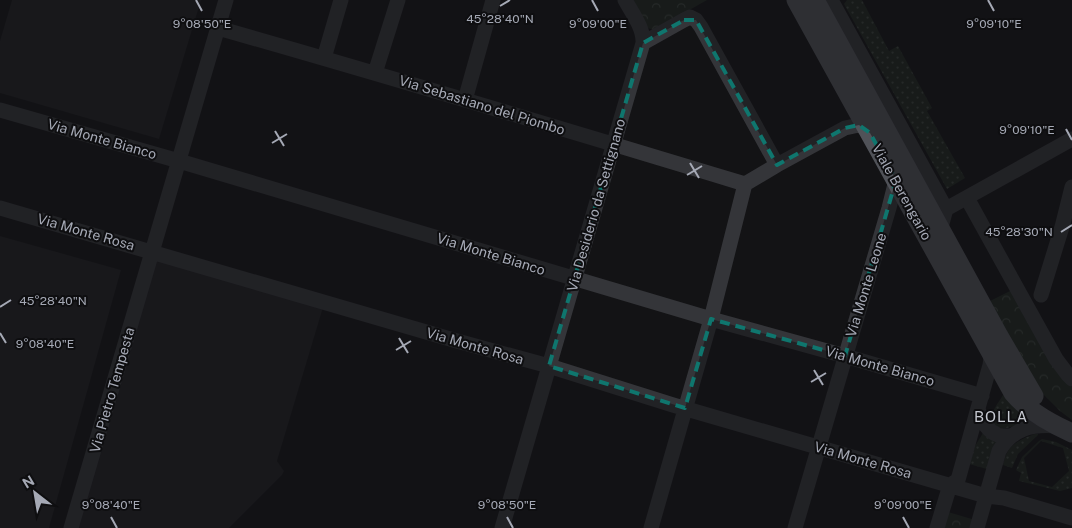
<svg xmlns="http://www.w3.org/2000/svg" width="1072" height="528" viewBox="0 0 1072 528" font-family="'Public Sans',sans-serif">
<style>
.built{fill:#1f1f22}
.grass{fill:url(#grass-dots);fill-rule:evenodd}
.park{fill:url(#park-crowns)}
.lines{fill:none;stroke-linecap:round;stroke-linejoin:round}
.minor{stroke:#343539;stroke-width:15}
.major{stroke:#505258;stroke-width:19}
.marked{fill:none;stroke:#0f766e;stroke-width:4;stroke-dasharray:10 6;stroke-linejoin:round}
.ticks{fill:none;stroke:#a5a9b5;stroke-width:2}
.labels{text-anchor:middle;stroke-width:4;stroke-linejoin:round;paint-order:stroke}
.street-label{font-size:14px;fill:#a5a9b5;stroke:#0e0e10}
.neighbourhood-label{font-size:15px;letter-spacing:1px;fill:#c6c9d1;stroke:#0e0e10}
.ticks-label{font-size:12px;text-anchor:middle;fill:#a5a9b5;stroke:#0e0e10;stroke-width:4;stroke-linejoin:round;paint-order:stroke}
</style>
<defs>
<pattern id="grass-dots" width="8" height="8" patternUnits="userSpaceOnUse" patternTransform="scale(1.25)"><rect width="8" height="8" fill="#1f2720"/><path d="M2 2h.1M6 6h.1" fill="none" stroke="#3d443e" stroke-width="1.8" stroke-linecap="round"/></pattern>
<pattern id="park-crowns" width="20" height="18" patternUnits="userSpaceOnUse" patternTransform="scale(1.25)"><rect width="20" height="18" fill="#1f2720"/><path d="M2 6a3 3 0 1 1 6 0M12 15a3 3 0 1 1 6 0" fill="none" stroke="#3d443e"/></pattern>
</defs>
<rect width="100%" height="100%" fill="#131315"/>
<path class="built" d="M12,0H201L159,139L0,93V41Z
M0,236L121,270L49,528H0Z
M152,255L324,304L277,461L284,471L282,475L229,528H72Z"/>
<path class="grass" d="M847,0H862L889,51L898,46L932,108L927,111L965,178L947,189L844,4Z
M1003,395L1027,413C1025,416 1023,420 1020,422C1013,428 995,433 992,421C990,412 999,402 1003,395Z
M983,433L998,441L987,469L969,464L975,446Z
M1035,434H1038V435L1018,454L1012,468L1003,465C1004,461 1005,456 1007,453C1011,443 1026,437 1035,434Z
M1042,439L1056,442L1072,450V488L1060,491L1019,481L1021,473L1016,470L1022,457L1039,441ZM1041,441L1063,448L1069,471L1052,487L1029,481L1024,458Z"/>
<path class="park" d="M631,0H707L654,30L645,27Z
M1012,290L1065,381L1072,387V420L1060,411L1042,393L988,302Z
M948,512L975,520L972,528H943Z"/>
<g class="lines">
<path class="minor" d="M831,0L946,209L941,227
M218,28C394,78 570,131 745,184
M643,43L684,20L690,17L696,20L701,27L777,165
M324,58L341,0
M375,73L398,0
M465,100L493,0
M0,110L179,161L711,319L845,356L982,396
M745,184L777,165L845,128L859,125L865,128L870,133
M967,198L1056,359L1068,375L1072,379
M0,208L457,341L549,366L673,405L986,496L1004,498L1072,518
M946,209L1072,139
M1041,295L1062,227L1072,187
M978,409C981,419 987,431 998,435C1001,436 1007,436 1010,436
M950,485L958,480L990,365L991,358L989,349
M71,528L226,0
M502,528L643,43C644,28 632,13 625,0
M651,528L711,319L745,184
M795,528L889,208L896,180
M937,528L950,485
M977,528L999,451C1013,428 1031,424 1057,426"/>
<path class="major" d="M796,0L1013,393C1027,410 1052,424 1072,433
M815,0L999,336L1034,396"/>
</g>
<path d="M0 0H1072V528H0ZM684,20H696L777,165L845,128L859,125L870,133L896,180L845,356L711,319L685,408L549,366L643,43Z" fill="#131315" fill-opacity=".55" fill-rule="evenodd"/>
<path class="marked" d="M684,20H696L777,165L845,128L859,125L870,133L896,180L845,356L711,319L685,408L549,366L643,43Z"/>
<path class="ticks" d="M196,0L202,11M592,0L598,11M988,0L994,11M500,6L510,0M1066,129L1072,140M275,131L284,146M272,143L287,134M690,163L699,178M687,175L702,166M1061,232L1072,225M0,307L11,300M0,333L6,343M399,338L408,353M396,350L411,341M814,370L823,385M811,382L826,373M111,517L117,528M507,517L513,528M903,517L909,528"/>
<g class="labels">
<g class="street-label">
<text transform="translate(482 105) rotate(17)" y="5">Via Sebastiano del Piombo</text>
<text transform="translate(102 139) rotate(16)" y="5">Via Monte Bianco</text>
<text transform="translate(902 192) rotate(61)" y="5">Viale Berengario</text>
<text transform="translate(596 205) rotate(-74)" y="5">Via Desiderio da Settignano</text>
<text transform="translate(86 232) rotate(16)" y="5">Via Monte Rosa</text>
<text transform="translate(491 254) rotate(17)" y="5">Via Monte Bianco</text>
<text transform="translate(866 285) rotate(-73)" y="5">Via Monte Leone</text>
<text transform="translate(475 346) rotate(16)" y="5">Via Monte Rosa</text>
<text transform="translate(880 366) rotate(16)" y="5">Via Monte Bianco</text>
<text transform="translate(112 390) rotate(-74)" y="5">Via Pietro Tempesta</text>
<text transform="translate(863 460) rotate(16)" y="5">Via Monte Rosa</text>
</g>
<g class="neighbourhood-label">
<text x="1001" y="422">BOLLA</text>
</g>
</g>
<g class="ticks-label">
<text x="500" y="23">45°28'40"N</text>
<text x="202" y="28">9°08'50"E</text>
<text x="598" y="28">9°09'00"E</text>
<text x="994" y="28">9°09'10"E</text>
<text x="1027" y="134">9°09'10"E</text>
<text x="1019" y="236">45°28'30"N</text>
<text x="53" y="305">45°28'40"N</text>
<text x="45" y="348">9°08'40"E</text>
<text x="111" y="509">9°08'40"E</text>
<text x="507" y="509">9°08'50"E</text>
<text x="903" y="509">9°09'00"E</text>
</g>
<g transform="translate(35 493) rotate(329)" stroke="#0e0e10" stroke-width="4" paint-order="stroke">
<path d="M0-4L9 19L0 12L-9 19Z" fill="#a5a9b5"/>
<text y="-8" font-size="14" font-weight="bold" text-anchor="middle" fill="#a5a9b5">N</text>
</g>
</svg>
